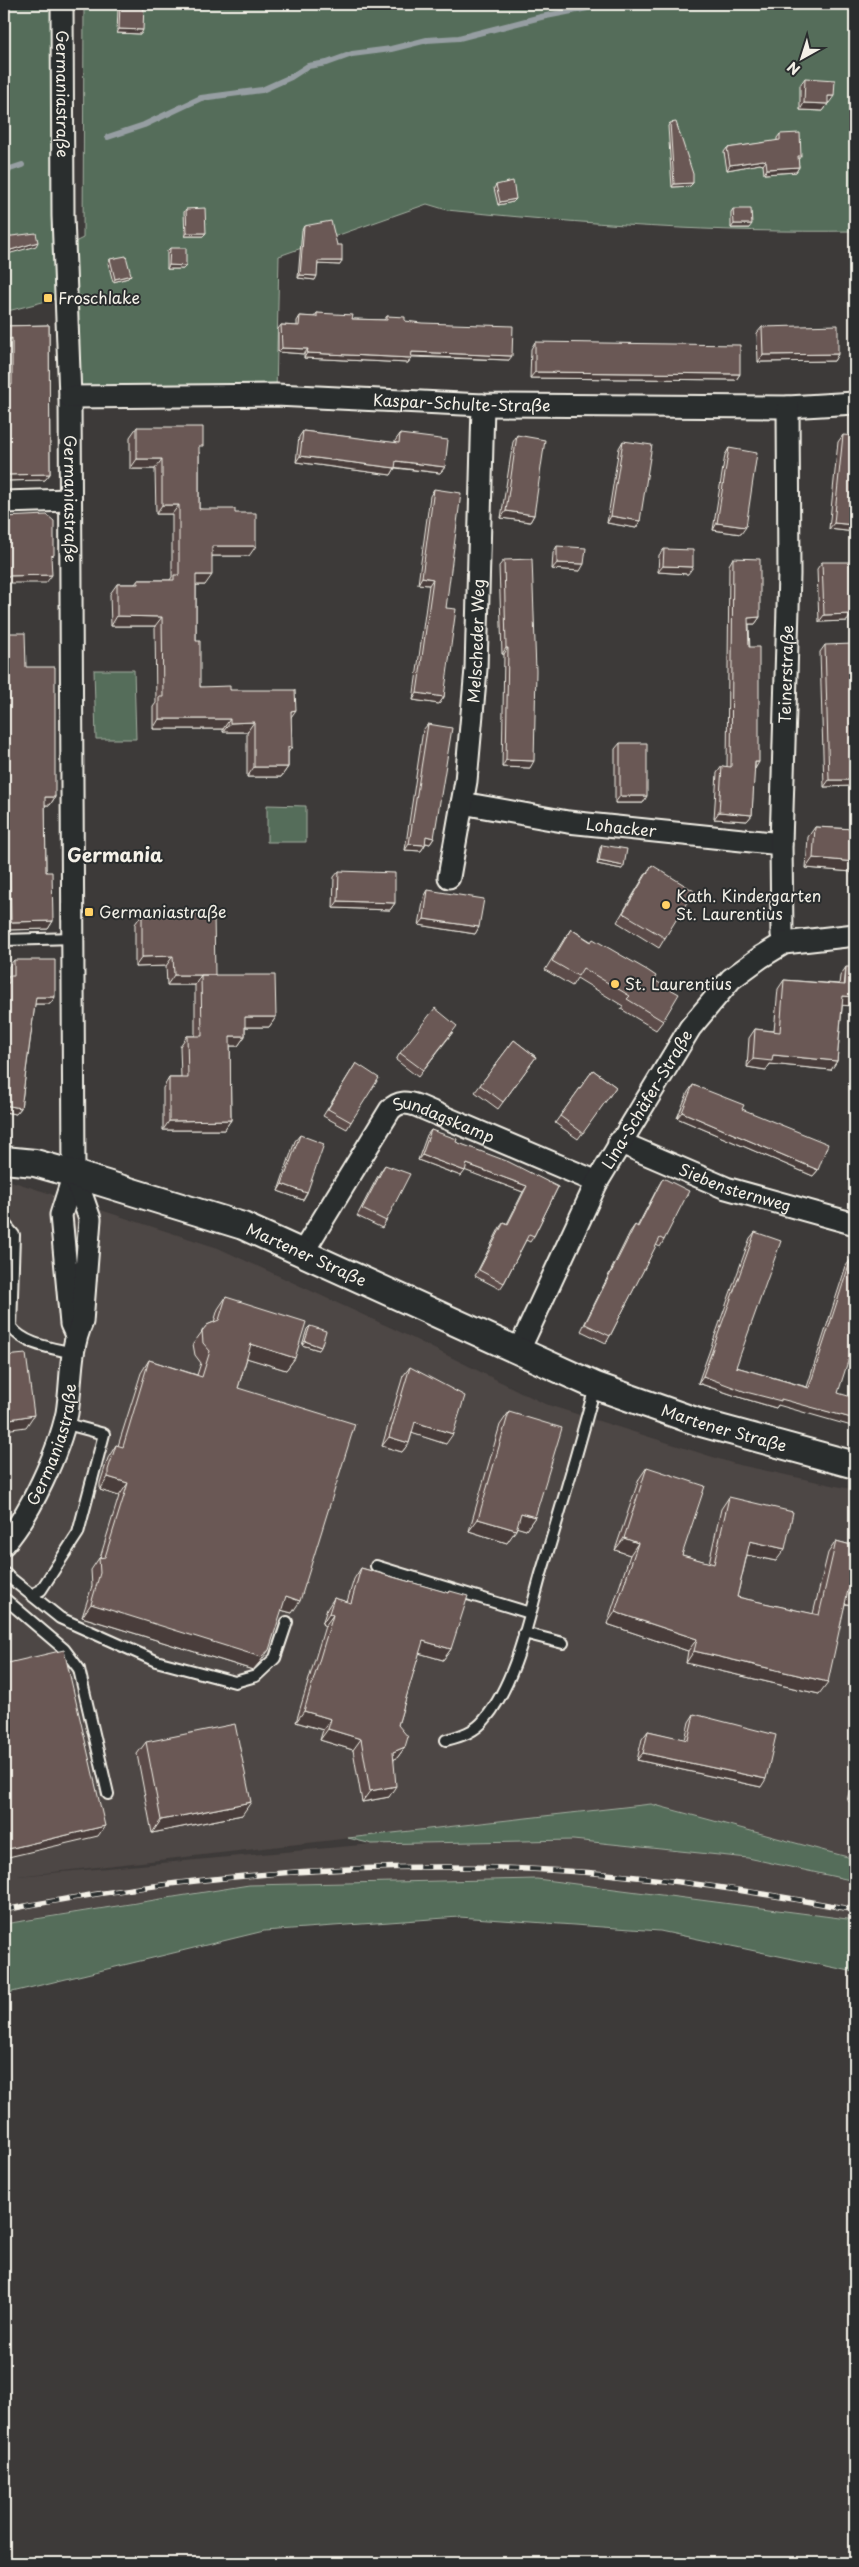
<svg xmlns="http://www.w3.org/2000/svg" width="859" height="2567" viewBox="0 0 859 2567" font-family="'Playpen Sans',sans-serif">
<style>
.built{fill:#4d4644}
.green{fill:#556d5a;stroke:#a4afa1}
.lines{fill:none;stroke-linecap:round;stroke-linejoin:round}
.stream{stroke:#969ea2;stroke-width:6}
.service-casing{stroke:#f4f1e8;stroke-width:14}
.minor-casing{stroke:#f4f1e8;stroke-width:25}
.tertiary-casing{stroke:#f4f1e8;stroke-width:30}
.service{stroke:#2a2d2e;stroke-width:10}
.minor{stroke:#2a2d2e;stroke-width:21}
.tertiary{stroke:#2a2d2e;stroke-width:26}
.rail-casing{stroke:#f4f1e8;stroke-width:5.5}
.rail{stroke:#2a2d2e;stroke-width:4;stroke-dasharray:11;stroke-linecap:butt}
.wall{fill:#5b4c48;stroke:#f4f1e8}
.shaded-wall{fill:#4a3e3b;stroke:#f4f1e8}
.building{fill:#6a5854;stroke:#f4f1e8}
.poi-dot{fill:#ffd166;stroke:#2a2d2e;stroke-width:2}
.labels{text-anchor:middle;stroke-width:4;stroke-linejoin:round;paint-order:stroke}
.street-label{font-size:16px;fill:#f4f1e8;stroke:#2a2d2e}
.poi-label{font-size:16px;fill:#f4f1e8;stroke:#2a2d2e;text-anchor:start}
.quarter-label{font-size:19px;font-weight:bold;fill:#f4f1e8;stroke:#2a2d2e}
</style>
<rect width="100%" height="100%" fill="#3d3a39"/>
<filter id="ink" filterUnits="userSpaceOnUse"><feTurbulence type="fractalNoise" baseFrequency=".02" numOctaves="2"/><feDisplacementMap in="SourceGraphic" scale="10" xChannelSelector="R" yChannelSelector="G"/><feConvolveMatrix kernelMatrix="1 2 1 2 8 2 1 2 1" color-interpolation-filters="sRGB"/></filter>
<g filter="url(#ink)">
<path class="built" d="M4,1180L11,1181L218,1248L398,1331L545,1404L735,1464L855,1490V1859L651,1804L18,1876L372,1844L573,1840L748,1858L855,1881V1920L537,1879L249,1885L4,1923Z"/>
<path class="green" d="M4,4H62L65,247L83,238L84,4H855V231C718,233 583,224 447,210L427,204L279,256L276,395L70,397L66,296L4,312Z
M94,670H134L136,739H96Z
M267,805L306,806V842H267Z
M651,1804L855,1859V1881L748,1858L573,1840L372,1844L348,1838Z
M537,1879L855,1920V1972L660,1931L459,1917L264,1931L4,1994V1924L249,1885Z"/>
<g class="lines">
<path class="stream" d="M108,137L144,125L201,98L262,90L291,77L308,66L327,63L352,54L391,49L427,40L459,38L541,17L608,4
M4,171L22,165"/>
<defs>
<path id="service" d="M4,940L74,938
M4,1223L14,1235L11,1327C24,1345 53,1348 74,1353
M376,1566L530,1613
M4,1573L60,1618L156,1661L235,1682L256,1676L275,1658L287,1622
M31,1595L41,1590L78,1533L104,1434L63,1423
M4,1598L64,1649L79,1669L108,1794
M524,1633L563,1643
M446,1740C461,1736 475,1732 485,1719C516,1682 528,1620 541,1574C560,1512 578,1450 595,1387"/>
<g id="minor">
<path id="s1" d="M62,4L63,216L70,397L74,1174L61,1215L71,1324L76,1335"/>
<path id="s2" d="M70,397L276,395L483,405L788,407L855,403"/>
<path d="M4,502L70,500"/>
<path id="s3" d="M462,803L568,822L781,844"/>
<path id="s4" d="M449,877L466,781L476,669L483,405"/>
<path id="s5" d="M784,943L782,934L781,844L789,574L788,407"/>
<path id="s6" d="M619,1142L726,1188L855,1224"/>
<path id="s7" d="M303,1252L390,1110C399,1101 406,1102 418,1106L597,1182"/>
<path id="s8" d="M518,1352L597,1182L690,1028L731,979L761,957L784,943L855,935"/>
<path id="s9" d="M4,1544C30,1515 59,1451 67,1413C72,1383 69,1350 82,1322L90,1219L74,1174"/>
</g>
<g id="tertiary">
<path id="s10" d="M4,1160L35,1163L74,1174L243,1226L596,1386L701,1423L855,1465"/>
</g>
</defs>
<use href="#service" class="service-casing"/>
<use href="#minor" class="minor-casing"/>
<use href="#tertiary" class="tertiary-casing"/>
<use href="#service" class="service"/>
<use href="#minor" class="minor"/>
<use href="#tertiary" class="tertiary"/>
<defs>
<path id="rail" d="M4,1910C189,1875 377,1859 565,1871C663,1877 759,1892 855,1910"/>
</defs>
<use href="#rail" class="rail-casing"/>
<use href="#rail" class="rail"/>
</g>
<path class="wall" d="M120,4L141,34L117,33L118,8Z
M805,78L829,103H828V104L823,111L800,110V85Z
M670,123L693,183L690,186L672,187L668,126Z
M780,134L801,156L798,160L799,167L796,172L764,174L763,165L760,164L727,170L724,152L727,148L777,141V138Z
M496,185L516,199L513,202L498,205L494,188Z
M186,209L206,233L203,236H185L184,212Z
M733,209L749,228H731V212Z
M304,226L340,265L318,264L315,280L298,278L302,230Z
M170,248L186,266L183,269H167V251Z
M110,259L131,275L128,278L113,282L108,263Z
M317,313L352,319L384,320L387,316L405,321L509,360L412,357L408,363L304,358V354L278,352V329L281,325L297,326V321L300,316L314,317Z
M49,325L50,474L45,480L4,481V385H8L7,344L4,345V326Z
M762,327L838,354L834,361L758,362L757,333Z
M535,342L740,374L736,380L530,378L531,349Z
M137,427L199,452V509L235,513L249,556H212L205,585H196V641L200,687L230,690L291,717L288,753V767L281,777H247V732H223V729H153V707L156,703L155,626H111L110,594L117,584H135L138,580H170L172,577V514H156L155,469H130V437Z
M303,431L395,443V441L400,434L445,467L440,473L395,468L391,475L296,462L299,437Z
M517,435L534,515L530,522L501,518L513,442Z
M843,435L855,532L829,529L838,442Z
M623,441L640,521L636,528L607,523L619,448Z
M729,448L741,534L713,530L725,455Z
M434,489L446,608L444,697L439,704L413,700L429,585L418,584L430,496Z
M557,546L580,571L552,569L553,553Z
M664,549L688,574L658,572L659,555Z
M733,558L760,617L755,624H749L754,769L752,815L747,821L714,819L717,773L722,766L727,767L729,565Z
M504,560L530,768L502,767L504,654H502L499,566Z
M822,562L847,621L819,622L817,569Z
M825,645L855,718V782L852,786L824,787L820,652Z
M26,667L55,797L50,805H45L46,872L53,921L48,929L5,930L4,879Z
M428,724L434,838L430,844L426,843L421,851L405,850L423,730Z
M620,743L643,803H615V749Z
M815,827L855,829V875H852V872L806,868L808,837Z
M602,845L622,869L597,864L600,848Z
M652,865L665,938L659,948L617,922L645,875Z
M339,871L395,903L390,910L333,908L334,877Z
M428,890L479,927L475,934L419,925L424,897Z
M142,914L215,975L276,1017L269,1027H245V1036L238,1046H230L231,1120L224,1130H163V1088L169,1078H181L180,1046L187,1036H195V985H167L166,966L135,967V924Z
M571,929L654,980L663,1021L656,1030L621,1009L623,1006L577,978L572,986L545,970L564,939Z
M14,960L55,997L50,1004H35L21,1108L16,1114L4,1112V983L9,976V966Z
M846,967L837,1061L831,1070L770,1064L766,1070L747,1067L749,1038L755,1029L774,1031L778,989L784,980L839,984L840,976Z
M453,1032L418,1077L396,1060L400,1053Z
M514,1040L536,1057L498,1109L475,1092Z
M356,1063L351,1122L347,1129L323,1116Z
M593,1070L616,1087L578,1139L555,1123Z
M693,1085L742,1109L818,1170L813,1176L677,1118L688,1092Z
M431,1130L456,1142L558,1187L534,1236L530,1242L526,1240L504,1283L500,1289L475,1276L500,1227L504,1222L507,1224L523,1192L465,1170L461,1176L418,1160L427,1135Z
M300,1135L303,1200L278,1191L295,1141Z
M385,1165L386,1221L382,1228L357,1216L380,1172Z
M663,1178L664,1240L660,1247L656,1245L610,1336L606,1343L581,1331L630,1232L635,1225L637,1227L659,1185Z
M755,1232L736,1367L807,1387L846,1266L851,1259L838,1393L778,1405L776,1408L742,1398L698,1383L750,1238Z
M226,1297L295,1358L286,1370L247,1358L238,1388L292,1613L281,1610L260,1662L253,1670L82,1617L92,1586L91,1570L99,1558H100L119,1496L100,1490V1483L108,1458L116,1445L118,1446L141,1373L149,1360L197,1375L201,1363L195,1355L193,1344L207,1325L214,1322L218,1309Z
M310,1326L319,1350L302,1345L307,1329Z
M410,1367L446,1444L412,1433L409,1443L402,1452L382,1446L403,1376Z
M509,1412L535,1517L526,1530L517,1527L507,1543L469,1531L500,1425Z
M647,1467L682,1555L709,1563L721,1509L729,1497L776,1561L747,1555L737,1597L813,1614L828,1553L836,1541L855,1546V1606L845,1604L819,1694L686,1663L688,1651L607,1624L630,1555L615,1550L639,1479Z
M361,1568L448,1593L450,1591L451,1649L443,1660L419,1653L398,1725L405,1747L397,1758L394,1759L389,1797L362,1802L353,1750L320,1740L323,1730L296,1722L325,1626L322,1624L327,1609L334,1598L347,1602L354,1579Z
M855,1679V1690L853,1689Z
M694,1714L761,1787L637,1760L642,1739L648,1731L685,1740L689,1722Z
M146,1742L242,1815L152,1833L137,1754Z
M855,1767V1803L847,1801Z"/>
<path class="shaded-wall" d="M341,4H374L371,8Z
M119,29L143,30L141,34L117,33Z
M828,96H834L829,103L824,102Z
M804,103L828,104L823,111L800,110Z
M763,160L766,161L763,165L760,164L727,170L730,165Z
M799,167L796,172L764,174L767,169Z
M693,183L690,186L672,187L674,184Z
M516,199L513,202L498,205L500,202Z
M734,224H752L749,228H731Z
M187,233H206L203,236H185Z
M38,242L36,246L4,255V252Z
M318,261H342L340,265L316,264Z
M169,265L186,266L183,269H167Z
M131,275L128,278L113,282L115,279Z
M300,275L317,276L315,280L298,278Z
M12,338L7,344L4,345V341Z
M282,348L308,349L304,354L278,352Z
M412,352L512,356L509,360L409,356Z
M307,353L411,358L408,363L304,358Z
M838,354L834,361L758,362L763,355Z
M535,372L740,374L736,380L530,378Z
M300,456L395,468L391,475L296,462Z
M137,459H162L155,469H130Z
M396,461L445,467L440,473L392,467Z
M50,474L45,480L4,481V475Z
M162,505H179L172,514H156Z
M506,511L534,515L530,522L501,518Z
M611,516L640,521L636,528L607,523Z
M717,523L746,527L741,534L713,530Z
M834,523L855,525V532L829,529Z
M212,546H256L249,556H205Z
M557,563L584,564L580,571L552,569Z
M663,566L693,567L688,574L658,572Z
M52,575L46,583H4V576Z
M196,575H212L205,585H189Z
M422,577L433,579L429,585L418,584Z
M852,614L847,621L819,622L824,615Z
M117,616L162,617L155,626H111Z
M760,617L755,624H744L748,618Z
M506,648H508L504,654H502Z
M417,693L444,697L439,704L413,700Z
M296,710L289,720L291,711Z
M159,719H230L223,729H153Z
M254,722L247,732H223L230,723Z
M288,747H292L285,757Z
M506,760L534,761L530,768L502,767Z
M755,762H759L755,769Z
M254,767H288L281,777H247Z
M829,780H855V782L852,786L824,787Z
M620,796H647L643,803H615Z
M45,797H55L50,805H39Z
M719,812L752,815L747,821L714,819Z
M426,836L434,838L430,844L422,842Z
M409,844L425,845L421,851L405,850Z
M813,858L855,862V867L852,872L806,868Z
M599,861L624,866L622,869L597,864Z
M855,870V875H852Z
M4,872H10L4,880Z
M338,901L395,903L390,910L333,908Z
M424,919L479,927L475,934L419,925Z
M53,921L48,929L5,930L11,922Z
M173,956L166,966L135,967L142,957Z
M174,975H201L195,985H167Z
M843,996L855,997V1006L837,1005Z
M36,997H55L50,1004H31Z
M4,1000H8L4,1006Z
M245,1017H276L269,1027H238Z
M230,1036H245L238,1046H224Z
M773,1055L837,1061L831,1070L770,1064L766,1070L747,1067L753,1059Z
M4,1105L21,1108L16,1114L4,1112Z
M682,1112L818,1170L813,1176L677,1118Z
M231,1120L224,1130H163L169,1121Z
M422,1155L465,1171L461,1176L418,1160Z
M467,1164L527,1186L523,1192L464,1170Z
M282,1184L307,1193L303,1200L278,1191Z
M305,1341L321,1347L319,1350L302,1345Z
M251,1344L295,1358L286,1370L243,1357Z
M703,1376L855,1419V1427L778,1405L776,1408L742,1398L698,1383Z
M34,1415L26,1427L4,1430V1420Z
M415,1422L453,1434L446,1444L408,1432Z
M389,1437L409,1443L402,1452L382,1446Z
M108,1477L128,1483L119,1496L100,1490Z
M521,1513L535,1517L526,1530L512,1526Z
M478,1519L516,1530L507,1543L469,1531Z
M624,1538L638,1543L630,1555L615,1550Z
M750,1541L785,1549L776,1561L742,1554Z
M848,1590L855,1592V1606L840,1602Z
M286,1596L300,1601L292,1613L277,1609Z
M91,1604L269,1650L260,1662L253,1670L82,1617Z
M615,1612L697,1639L688,1651L607,1624Z
M329,1613L333,1615L325,1626L322,1624Z
M423,1641L451,1649L443,1660L415,1652Z
M694,1651L828,1682L819,1694L686,1663Z
M304,1711L331,1719L323,1730L296,1722Z
M328,1729L361,1739L353,1750L320,1740Z
M405,1747L397,1758L385,1763L393,1752Z
M643,1753L766,1779L761,1787L637,1760Z
M396,1786L389,1797L362,1802L370,1791Z
M855,1790V1803L847,1801Z
M251,1802L242,1815L152,1833L161,1820Z
M105,1826L98,1836L4,1858V1850Z"/>
<path class="building" d="M120,4H144L143,30L119,29Z
M805,78L835,80L834,96H828V104L804,103Z
M676,122L693,174V183L674,184L670,123Z
M800,133L801,156H798L799,167L767,169L766,161L763,160L730,165L727,148L780,140V134Z
M513,181L516,199L500,202L496,185Z
M205,208L206,233H187L186,209Z
M733,209H751L752,224H734Z
M331,221L337,245H342V261H318L317,276L300,275L304,226Z
M36,233L38,242L4,252V237Z
M170,248H186V266L169,265Z
M126,256L131,275L115,279L110,259Z
M317,313L353,315L352,319L387,320V316L405,317V321L422,323L513,326L512,356L412,352L411,358L307,353L308,349L282,348L281,325L299,326L300,316L317,317Z
M49,325L50,474L4,475V385H12V338L4,341V326Z
M838,325V354L763,355L762,327Z
M535,342L740,345V374L535,372Z
M137,427H203V446H199V509H235V513H256V546H212V575H196V641H200V687L230,686V690H295L296,710L291,711L292,747H288V767H254V722L230,723V719H159V697H163L162,617L117,616V584H138V580H174V575H179V505H162V459H137Z
M303,431L399,443L400,434L448,440L445,467L396,461L395,468L300,456Z
M517,435L545,440L534,515L506,511Z
M843,435L855,436V525L834,523Z
M623,441L652,445L640,521L611,516Z
M729,448L757,453L746,527L717,523Z
M434,489L461,493L446,608L456,609L444,697L417,693L433,579L422,577Z
M47,515L54,521V555L51,556L52,575L4,576V517Z
M557,546L586,548L584,564L557,563Z
M664,549L693,550V567L663,566Z
M733,558L760,559V617L748,618L749,647H759V762H755L752,815L719,812L722,766L731,767Z
M532,559L536,671L534,761L506,760L508,648H506L504,560Z
M822,562H850L852,614L824,615Z
M4,633H25L26,667H55V797H45L46,872H52L53,921L11,922L10,872H4Z
M853,644L855,718V780H829L825,645Z
M428,724L452,728L434,838L426,836L425,845L409,844Z
M620,743H647V796H620Z
M815,827L855,829V862L813,858Z
M602,845L627,849L624,866L599,861Z
M652,865L694,891L665,938L623,913Z
M339,871L395,873V903L338,901Z
M428,890L484,899L479,927L424,919Z
M142,914H214L215,975H174L173,956L142,957Z
M571,929L591,942L593,939L647,970L656,976L654,980L679,994L663,1021L627,999L630,996L583,968L578,976L552,961Z
M14,960H55V997H36L21,1108L4,1105V1030L8,1000H4V983H9V976H14Z
M846,967H855V997L843,996L837,1061L773,1055L772,1061L753,1059L755,1029L780,1032L784,980L845,985Z
M201,975H275L276,1017H245V1036H230L231,1120L169,1121V1078H188L187,1036H202Z
M435,1008L457,1026L423,1070L400,1053Z
M514,1040L536,1057L503,1102L480,1085Z
M356,1063L379,1078L351,1122L328,1109Z
M593,1070L616,1087L583,1133L560,1116Z
M693,1085L744,1105L742,1109L828,1144L818,1170L682,1112Z
M431,1130L457,1139L456,1142L509,1162L558,1187L534,1236L529,1234L504,1283L479,1270L504,1222L508,1224L527,1186L467,1164L465,1171L422,1155Z
M300,1135L324,1144L307,1193L282,1184Z
M385,1165L410,1174L386,1221L362,1209Z
M663,1178L689,1191L664,1240L660,1238L610,1336L585,1324L635,1225L638,1227Z
M755,1232L781,1241L736,1367L809,1388L851,1259L855,1261V1339L838,1393L855,1398V1419L781,1399V1401L746,1392L703,1376Z
M226,1297L306,1322L295,1358L251,1344L238,1388L355,1424L300,1601L286,1596L269,1650L261,1657L91,1604L100,1573L99,1558L105,1557L128,1483L108,1477V1470L116,1445L123,1447L149,1360L202,1377L210,1351L203,1343L202,1331L207,1325L219,1320Z
M310,1326L326,1331L321,1347L305,1341Z
M26,1354L34,1415L4,1420V1356Z
M410,1367L465,1396L453,1434L415,1422L409,1443L389,1437Z
M509,1412L562,1428L535,1517L521,1513L516,1530L478,1519Z
M647,1467L705,1486L682,1555L714,1564L729,1497L793,1512L785,1549L750,1541L737,1597L819,1615L836,1541L855,1546V1592L848,1590L828,1682L694,1651L697,1639L615,1612L638,1543L624,1538Z
M361,1568L449,1593L450,1591L468,1596L451,1649L423,1641L398,1725L408,1737L405,1747L393,1752L396,1786L370,1791L361,1739L328,1729L331,1719L304,1711L333,1615L329,1613L334,1598L351,1603Z
M64,1650L105,1826L4,1850V1664Z
M694,1714L776,1735L766,1779L643,1753L648,1731L688,1740Z
M235,1724L251,1802L161,1820L146,1742Z"/>
</g>
<g class="poi-dot">
<rect x="43" y="293" width="10" height="10" rx="2.5"/>
<circle cx="666" cy="905" r="5"/>
<rect x="84" y="907" width="10" height="10" rx="2.5"/>
<circle cx="615" cy="984" r="5"/>
</g>
<g class="labels">
<g class="street-label">
<text dy="6" stroke="none"><textPath href="#s1" startOffset="90">Germaniastraße</textPath></text>
<text dy="6" stroke="none"><textPath href="#s2" startOffset="392">Kaspar-Schulte-Straße</textPath></text>
<text dy="6" stroke="none"><textPath href="#s1" startOffset="495">Germaniastraße</textPath></text>
<text dy="6" stroke="none"><textPath href="#s4" startOffset="238">Melscheder Weg</textPath></text>
<text dy="6" stroke="none"><textPath href="#s5" startOffset="269">Teinerstraße</textPath></text>
<text dy="6" stroke="none"><textPath href="#s3" startOffset="161">Lohacker</textPath></text>
<text dy="6" stroke="none"><textPath href="#s8" startOffset="284">Lina-Schäfer-Straße</textPath></text>
<text dy="6" stroke="none"><textPath href="#s7" startOffset="225">Sundagskamp</textPath></text>
<text dy="6" stroke="none"><textPath href="#s6" startOffset="125">Siebensternweg</textPath></text>
<text dy="6" stroke="none"><textPath href="#s10" startOffset="318">Martener Straße</textPath></text>
<text dy="6" stroke="none"><textPath href="#s10" startOffset="771">Martener Straße</textPath></text>
<text dy="6" stroke="none"><textPath href="#s9" startOffset="112">Germaniastraße</textPath></text>
</g>
<g class="poi-label">
<text x="58" y="304">Froschlake</text>
<text x="676" y="902">Kath. Kindergarten<tspan x="676" dy="18">St. Laurentius</tspan></text>
<text x="99" y="918">Germaniastraße</text>
<text x="625" y="990">St. Laurentius</text>
</g>
<g class="quarter-label">
<text x="115" y="862">Germania</text>
</g>
</g>
<rect width="859" height="2567" fill="none" stroke="#2a2d2e" stroke-width="20"/>
<rect x="10" y="10" width="839" height="2547" fill="none" stroke="#f4f1e8" stroke-width="2" filter="url(#ink)"/>
<g transform="translate(802 58) rotate(219)" stroke="#2a2d2e" stroke-width="4" paint-order="stroke">
<path d="M0-4L9 19L0 12L-9 19Z" fill="#f4f1e8"/>
<text y="-8" font-size="14" font-weight="bold" text-anchor="middle" fill="#f4f1e8">N</text>
</g>
</svg>
